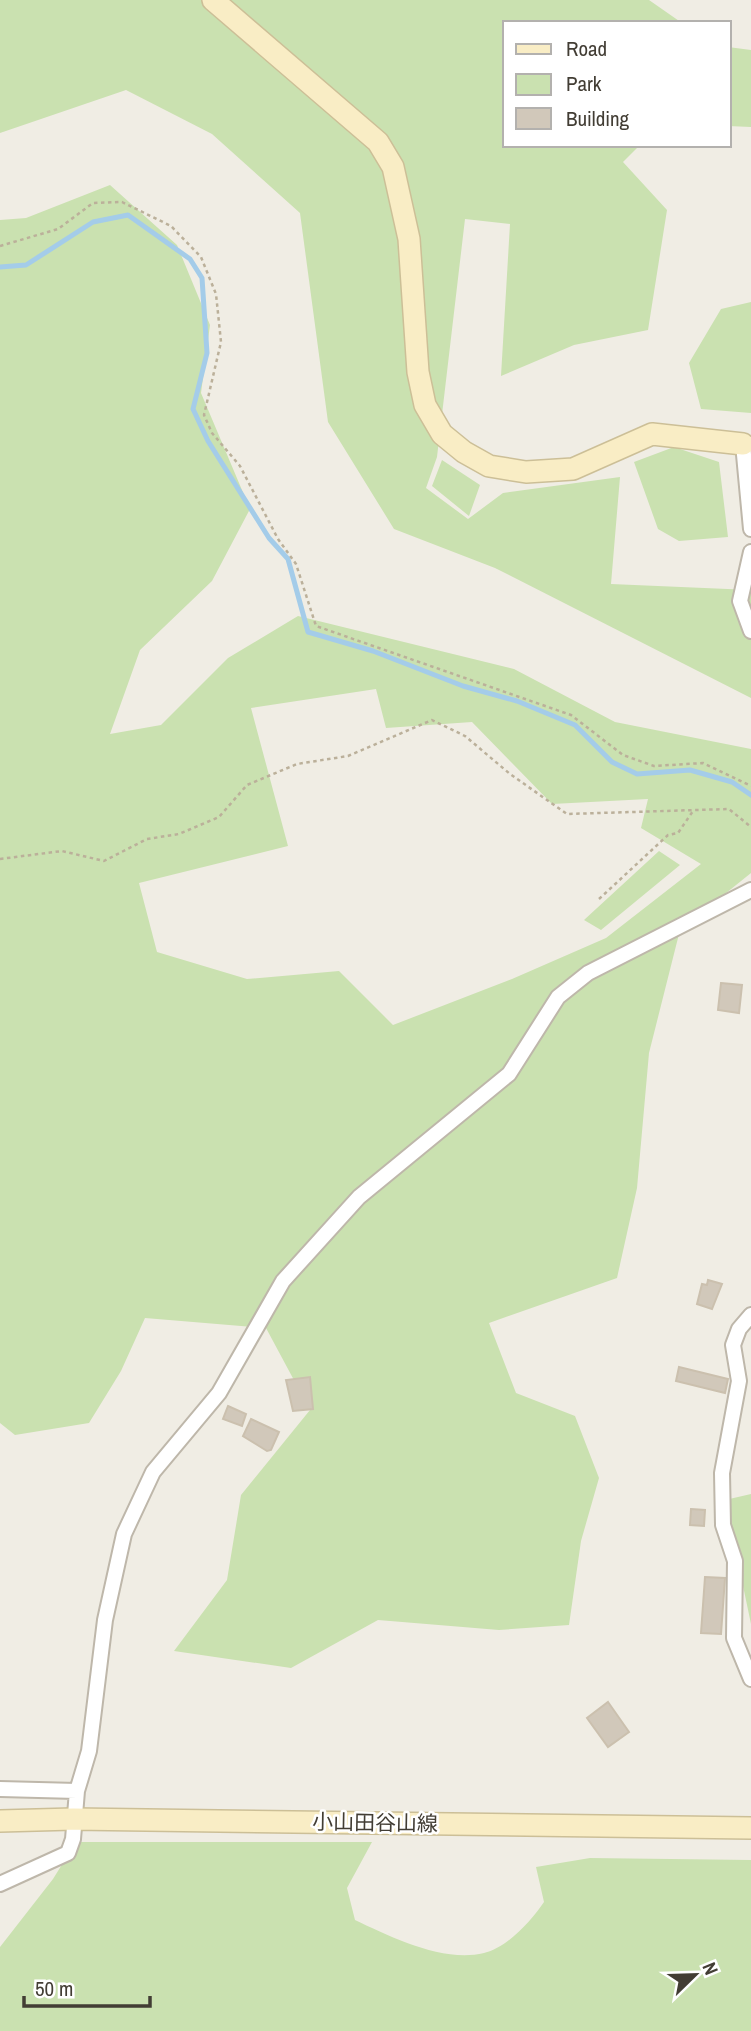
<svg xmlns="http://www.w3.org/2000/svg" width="751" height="2031" viewBox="0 0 751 2031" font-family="'Archivo Narrow','Noto Sans JP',sans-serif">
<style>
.green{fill:#cae1b0;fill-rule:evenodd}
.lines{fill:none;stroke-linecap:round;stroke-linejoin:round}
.stream{stroke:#a4cce9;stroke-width:5}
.building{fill:#d1c8ba;stroke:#cbc0ae;stroke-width:2}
.street-casing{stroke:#beb7aa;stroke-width:18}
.secondary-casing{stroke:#ccbf97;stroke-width:24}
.path{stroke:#bbb09a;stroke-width:2.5;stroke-dasharray:3.5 3.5;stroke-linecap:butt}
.street{stroke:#fff;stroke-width:14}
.secondary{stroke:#f9edc5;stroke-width:21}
.labels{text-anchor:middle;stroke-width:5;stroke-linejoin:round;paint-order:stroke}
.street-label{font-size:21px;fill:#423d34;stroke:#fff}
</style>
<rect width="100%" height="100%" fill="#f0ede4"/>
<path class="green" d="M0,0H649L682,23H504V145H640L623,162L667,210L648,330L574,345L501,376L510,224L465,219L437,457L426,488L468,519L503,493L620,477L611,584L751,590V698L495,568L394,529L328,422L300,213L212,134L126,90L0,133Z
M728,47L751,50V127L728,126Z
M110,185L177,245L210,325L201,393L250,509L212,581L140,650L110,734L161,725L228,658L298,616L514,669L615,722L751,749V873L680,930L649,1053L637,1188L617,1278L489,1323L516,1393L575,1416L599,1478L581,1541L569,1625L499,1630L378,1620L291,1668L174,1651L227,1580L241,1495L310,1410L266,1328L145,1318L121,1371L89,1423L15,1435L0,1423V220L26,218ZM376,689L386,728L472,722L552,804L648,799L641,828L701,864L606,938L512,979L393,1025L339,971L247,979L157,952L139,883L288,846L251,708Z
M751,302V413L701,409L689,363L721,309Z
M674,447L719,462L728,537L679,541L658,529L634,462Z
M442,460L480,485L469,516L432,486Z
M659,851L680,865L601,930L584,920Z
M751,1494V1624L725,1500Z
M76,1842H372L347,1888L355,1920C391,1937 443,1963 484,1953C507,1948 532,1920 544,1902L536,1867L590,1858L751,1860V2031H0V1947L53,1879Z"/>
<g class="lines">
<path class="stream" d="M0,267L26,265L93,222L128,215L190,259L202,278L207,353L193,409L208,441L269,538L288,559L308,632L373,651L463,686L517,701L575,725L612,762L637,774L690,770L732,782L751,795"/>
</g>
<path class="building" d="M721,983L742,985L739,1013L718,1010Z
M708,1280L722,1284L712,1309L697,1304L702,1284L707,1285Z
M679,1367L728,1379L725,1393L676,1381Z
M310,1377L313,1409L293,1411L286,1380Z
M228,1406L246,1414L242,1426L223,1419Z
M251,1419L279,1432L271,1450L267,1451L243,1436Z
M691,1509L705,1510L704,1526L690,1525Z
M705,1577L725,1578L721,1634L701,1633Z
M608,1702L629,1732L608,1747L587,1718Z"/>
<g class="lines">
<defs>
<path id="street" d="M751,444H743L751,529
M751,552L740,601L751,631
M751,1315L739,1329L733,1345L739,1381L722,1473L723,1525L735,1561L734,1638L751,1679
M0,1789L77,1791
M0,1884L68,1853L73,1839L77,1791L89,1751L105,1620L124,1534L153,1472L219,1393L283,1281L359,1197L509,1074L558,997L588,973L751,890"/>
<path id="secondary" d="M213,0L378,142L393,167L409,239L418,372L425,405L442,434L464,452L489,466L526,472L573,469L652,434L743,444
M0,1821L73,1819L751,1828"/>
</defs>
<use href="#street" class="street-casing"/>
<use href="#secondary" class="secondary-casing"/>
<path class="path" d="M0,246L58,229L93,203L122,202L171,226L201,257L216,294L221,342L204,415L212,433L240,466L278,539L296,564L316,626L571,715L623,755L654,766L703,763L751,786
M0,859L62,851L104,861L147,839L179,834L219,817L247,785L297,764L348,756L432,720L465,736L510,774L567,814L729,809L751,827
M599,899L668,835L678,833L693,811"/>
<use href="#street" class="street"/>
<use href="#secondary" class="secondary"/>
</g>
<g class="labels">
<g class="street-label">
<text transform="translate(375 1823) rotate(1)" y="7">小山田谷山線</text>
</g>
</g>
<rect x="503" y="21" width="228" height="126" fill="#ffffff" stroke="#b3b1ae" stroke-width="2"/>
<rect x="516" y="44" width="35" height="10" fill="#f9edc5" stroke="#b3b1ae" stroke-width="2"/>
<text x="566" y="56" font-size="21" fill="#423d34">Road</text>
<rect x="516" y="74" width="35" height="21" fill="#cae1b0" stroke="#b3b1ae" stroke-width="2"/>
<text x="566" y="91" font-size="21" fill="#423d34">Park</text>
<rect x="516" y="108" width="35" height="21" fill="#d1c8ba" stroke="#b3b1ae" stroke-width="2"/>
<text x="566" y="126" font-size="21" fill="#423d34">Building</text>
<g transform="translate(695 1975) rotate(67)" stroke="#ffffff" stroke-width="5" paint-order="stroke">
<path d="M0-5L12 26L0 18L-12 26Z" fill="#423d34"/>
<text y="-10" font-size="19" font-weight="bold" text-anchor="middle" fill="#423d34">N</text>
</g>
<path d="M24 1996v10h126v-10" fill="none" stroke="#423d34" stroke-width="3.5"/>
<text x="35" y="1996" font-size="21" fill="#423d34" stroke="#ffffff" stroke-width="5" paint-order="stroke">50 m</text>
</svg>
